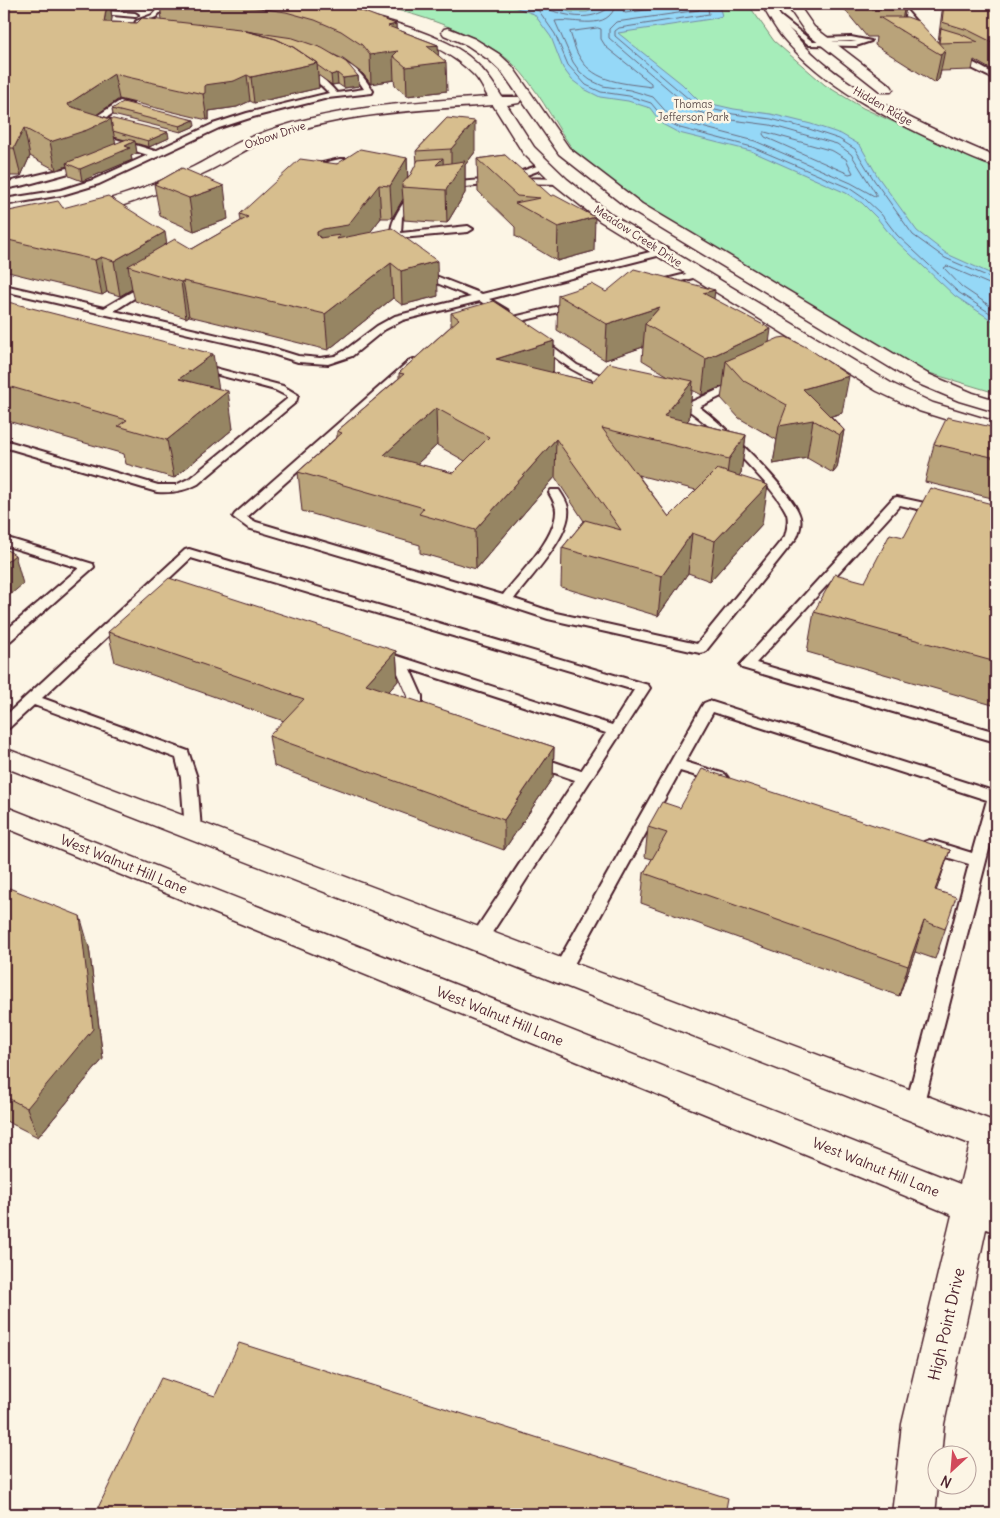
<svg xmlns="http://www.w3.org/2000/svg" width="1000" height="1518" viewBox="0 0 1000 1518" font-family="Delius,sans-serif">
<style>
.green{fill:#a6edba;stroke:#788672}
.water{fill:#95d8f7;stroke:#778ea5}
.lines{fill:none;stroke-linecap:round;stroke-linejoin:round}
.shore{stroke:#68697d;stroke-width:1}
.lane-casing{stroke:#4a1f2b;stroke-width:4}
.street-casing{stroke:#4a1f2b;stroke-width:3}
.secondary-casing{stroke:#4a1f2b;stroke-width:3}
.lane{fill:#fcf5e5;fill-rule:evenodd}
.street{fill:#fcf5e5;fill-rule:evenodd}
.secondary{fill:#fcf5e5;fill-rule:evenodd}
.wall{fill:#b9a37a;stroke:#4a1f2b;fill-rule:evenodd}
.shaded-wall{fill:#968563;stroke:#4a1f2b}
.building{fill:#d7be8e;stroke:#4a1f2b;fill-rule:evenodd}
.labels{text-anchor:middle;stroke-width:5;stroke-linejoin:round;paint-order:stroke}
.far-park-label{font-size:11px;fill:#61524f;stroke:#fcf5e5}
.far-street-label{font-size:11px;fill:#4a1f2b;stroke:#fcf5e5}
.street-label{font-size:14px;fill:#4a1f2b;stroke:#fcf5e5}
.near-street-label{font-size:16px;fill:#4a1f2b;stroke:#fcf5e5}
</style>
<rect width="100%" height="100%" fill="#fcf5e5"/>
<filter id="ink" filterUnits="userSpaceOnUse"><feTurbulence type="fractalNoise" baseFrequency=".02" numOctaves="2"/><feDisplacementMap in="SourceGraphic" scale="10" xChannelSelector="R" yChannelSelector="G"/><feConvolveMatrix kernelMatrix="1 2 1 2 8 2 1 2 1" color-interpolation-filters="sRGB"/></filter>
<g filter="url(#ink)">
<path class="green" d="M370,4H748L774,41L825,85L863,108L996,169V393L926,372L642,204C623,190 584,165 571,147C552,120 537,86 512,63C479,33 413,12 370,4Z"/>
<path class="water" d="M505,4H546L570,12H587L604,6L635,4H705L720,9L722,16L711,19L618,33L682,84L699,101L734,109L771,114L811,124L841,134L860,145L878,177L917,231L947,254L996,276V323L955,296L893,238L877,218L862,203L846,193L751,151L679,133L662,124L650,108L628,101L600,97L584,89L572,80L563,68L551,37L534,14Z"/>
<g class="lines">
<path class="shore" d="M519,4L539,11L555,34L568,65L586,85L601,92L629,96L651,103L665,120L680,128L752,147L849,188L865,199L881,214L897,235L958,292L996,317
M548,4L550,10C570,17 590,21 609,8L610,4
M616,4C608,33 575,18 555,21L573,62L580,72L590,80L603,86L630,90L653,97L670,116L683,122L755,141L851,183L876,197V194L851,154L837,144L770,125L732,120L694,111L609,38V29L616,22L699,10L701,4
M624,4L623,11L625,13L686,4
M707,4L709,14L619,28L615,31V36L697,106L733,114L771,119L809,129L839,139L855,149L874,180L913,235L945,258L996,280
M598,28L601,29V39L606,47L651,83V87C625,83 595,83 580,58C575,51 573,40 570,32Z
M765,132L833,151L846,159L853,173L849,174L765,137L763,134Z
M996,287L947,266L944,268L962,287L996,310"/>
<defs>
<path id="lane" d="M162,4H168L156,17L141,23L135,32H131L136,21L152,15Z
M909,4H953L996,8V12L947,7L909,8L905,9L918,24L908,36L905,34L912,24L898,8Z
M93,10L135,13L138,15L135,17L91,13V11Z
M771,12H775L813,42H821L819,40L822,38L851,37L871,41L856,46L809,45L771,14ZM851,41L857,42H826Z
M953,55H959L996,75V80L953,59Z
M339,62C354,62 366,80 373,91L372,93L328,98L253,117L219,128L99,184L62,195L4,205V199L61,190L93,180L148,155L93,138V134H99L155,151L213,124L247,113L329,93L322,86L300,71V67C313,67 329,84 337,93L364,89L356,77L339,66Z
M120,101L132,104L124,106L89,129H83V125Z
M340,159H361L365,161L361,163H340L309,169L305,167Z
M88,163L92,165L91,167L25,185L4,189V183Z
M543,164L547,166L546,168L518,178L561,179L564,180V184L507,183L444,189L440,186L444,183L509,178L510,175Z
M414,190L418,193L402,217L401,233L468,226L473,229L468,232L401,238L404,249L399,252L396,251C382,227 400,210 411,191Z
M662,249L665,250V254L489,299L509,311V315H501L480,301L403,320L384,330L352,356L328,364L298,362L266,352L4,291V285L104,308L150,281L153,282V286L114,311L269,347L298,356L320,358L335,356L344,351L377,326L395,316L471,297L417,275V271H423L482,294Z
M698,271L703,274L701,276L657,287L652,284L654,282Z
M576,302L581,305L579,307L501,326L496,323L497,321Z
M539,336L577,365L620,383L615,386C580,378 562,364 535,341L534,339L535,337Z
M414,359L418,360L419,362L418,364L247,517L256,522L503,595C519,574 556,539 556,511C556,505 552,498 549,493L551,490H559C563,496 567,502 568,508C572,535 529,578 514,599L556,613L697,644L785,536C787,529 789,521 787,514C777,490 717,431 695,415C687,408 673,405 666,398L671,395L691,402L740,380L745,383L744,385L699,407C722,423 790,489 799,514C802,521 800,530 797,537L705,652L700,653L548,619L484,598L248,528L233,517L235,514L410,360Z
M196,363L283,386L298,395L296,402L198,484C185,491 172,493 157,492L4,447V440L158,485H176L190,478L287,399V396L275,390L192,368L191,366Z
M897,497L943,507L945,510L939,514L900,505L756,663L996,732V742L742,668L740,665L893,498Z
M4,537L93,564L94,567L9,642L4,643V632L79,568L4,545Z
M189,549L648,685L650,688L484,945L478,947L472,945L469,940L575,780L529,764L526,760L529,756L534,755L581,771L606,733L410,669L422,696V705L433,716L431,719H421L408,707V696L394,664L372,657L370,654L372,651H382L612,725L634,690L191,558L42,698L188,751L197,778L201,830L199,834L193,836L187,834L185,830L181,778L176,758L34,705L9,728L4,730V717L185,550Z
M709,701L996,792V822L921,1114L914,1116L907,1114L905,1108L969,864L924,850L922,846L924,842L930,840L972,853L987,800L713,712L685,762L725,774L728,778L725,782L720,783L680,771L567,977L561,979L555,977L552,972L702,706L704,703Z"/>
<path id="street" d="M282,4C327,1 416,25 455,47C476,59 489,76 502,97H519L521,100L519,103L507,105L534,147L567,179L612,215L891,383L933,403L996,422V435L919,411L877,391L600,221L555,185L523,153L493,105C417,110 333,113 261,143C241,151 224,164 204,173C174,188 141,200 108,210C98,213 86,218 75,215L73,212L75,209C116,198 155,185 193,167C213,157 232,144 254,136C327,107 410,102 488,97C484,90 480,81 474,75C429,29 348,19 288,8Z
M761,4H773C779,13 784,24 792,32C841,91 927,127 996,157V166C977,162 958,151 940,143C884,117 825,86 784,39C775,29 769,16 761,4Z
M786,4H798L814,27L891,86L893,89L891,92H881L806,33Z
M448,28L475,39L499,54L512,66L569,148L642,204L928,374L973,393L996,400V412L959,401L914,382L630,210L559,154L502,72L489,60L467,45L444,35L442,32L444,29Z"/>
<path id="secondary" d="M4,748L996,1122V1183L993,1198L996,1199V1233L986,1229L944,1424L941,1456H938V1486L935,1514H892L902,1424L952,1215L4,827V806L960,1184L970,1144L4,767Z"/>
</defs>
<use href="#lane" class="lane-casing"/>
<use href="#street" class="street-casing"/>
<use href="#secondary" class="secondary-casing"/>
<use href="#lane" class="lane"/>
<use href="#street" class="street"/>
<use href="#secondary" class="secondary"/>
</g>
<path class="wall" d="M4,4H110L112,18L111,22L137,23L162,21L160,4H338L396,24V29L438,45V55L447,91L407,96L395,85L394,80L371,84L363,74L343,59L332,54L358,76L359,86L344,88L338,84L332,85L318,75L319,88L254,103L250,101L237,107L209,111V119L207,120L119,99L96,115L169,138L149,147L135,143L137,153L131,156L132,160L82,181L69,176L67,166L56,170L30,156L21,176H4ZM114,137L125,140L116,144Z
M840,4H902L906,7L904,17L938,42L943,4H996V69H990L974,60L972,70L941,71L939,79L935,83L875,45L876,37H867Z
M112,109L195,126L181,132L113,115Z
M447,118L475,152L465,165V193L447,223L404,220L403,199L392,218H381L370,232L438,296L402,305L393,298L328,350L189,316L186,318L135,301L132,289L120,296L107,292L102,295L4,271V212L63,208L166,244L192,249L241,221L240,214L337,164L407,158L408,178L411,174L417,163L416,151Z
M505,155L594,251L557,261L515,236V227L478,191L477,159Z
M182,168L228,219L194,231L160,216L154,184Z
M606,292L714,299L769,342L842,413L831,416L844,430L837,468L833,473L807,458L773,464L777,440L739,418L721,398L723,386L702,395L692,390L689,419L687,421L746,435L741,473L739,476L762,524L710,581L688,573L658,616L561,587L562,548L584,521L555,477L476,569L420,553V545L302,511L298,472L337,437V431L399,378V373L451,326V313L554,341L553,373L592,382L670,377L642,360L643,347L605,360L557,330L558,295ZM437,445L465,461L453,473L417,464ZM638,475L661,481L696,490L669,517Z
M4,301L218,389L233,429L174,478L126,464L124,454L4,420Z
M996,428V499L925,482L934,444Z
M904,537L994,616L996,617V706L807,652L814,612L865,582Z
M108,632L396,651L398,681L388,692L554,747L553,777L504,850L274,766L269,736L284,721L115,662Z
M680,808L950,850L936,890L946,927L935,959L915,952L899,996L641,903L644,873L652,859L645,857L648,827Z
M4,886L89,947L103,1059L38,1137L4,1120Z"/>
<path class="shaded-wall" d="M107,4H110L112,18L108,46L104,22Z
M906,7L902,31L900,30L904,10Z
M396,24L397,51H398L393,56L394,80L371,84L370,55L388,26Z
M438,45L439,63L446,62L447,91L407,96L406,67L427,46Z
M945,50L939,79L935,83L941,55Z
M317,63L319,88L254,103L251,77Z
M337,73L338,84L332,85L331,75Z
M114,74L119,99L73,131L68,104Z
M247,75L250,101L237,107L209,111V119L207,120L203,94L205,85Z
M358,76L359,86L344,88L343,78Z
M111,119L116,146L66,163L67,166L56,170L50,142Z
M194,120L195,126L181,132L180,126Z
M475,121V152L465,165V193L447,223L446,190L451,180V149Z
M24,128L30,156L21,176L14,148Z
M168,132L169,138L149,147L148,141Z
M135,141L137,153L131,156L132,160L82,181L80,169Z
M407,158L408,187H402L403,199L392,218L390,186Z
M443,158L444,190L436,165Z
M379,185L381,218L350,259L317,235V232Z
M224,186L228,219L194,231L189,198Z
M595,217L594,251L557,261L558,227Z
M165,232L170,266H128L132,289L120,296L114,261Z
M101,257L107,292L102,295L95,260Z
M437,261L438,296L402,305L401,271Z
M391,263L393,298L328,350L325,314Z
M183,281L189,316L186,318L181,282Z
M715,290L711,325L703,293Z
M660,307L645,324L643,347L605,360L607,324Z
M771,329L766,365L726,361L723,386L702,395L706,359Z
M554,341L553,377L496,359Z
M213,354L219,390L179,379Z
M849,376L842,413L815,421L813,420L807,458L773,464L779,426L803,389Z
M693,381L689,419L669,444L664,416Z
M228,391L233,429L174,478L167,440Z
M436,408L437,445L386,493L384,455Z
M844,430L837,468L833,473L840,435Z
M746,435L741,473L724,497L729,459Z
M556,439L555,477L476,569L475,530Z
M768,485L762,524L710,581L715,541Z
M692,533L688,573L658,616L662,576Z
M15,555L23,584L4,600V564Z
M996,602V611L979,656L991,615Z
M396,651L398,681L369,714L366,684Z
M554,747L553,777L504,850V820Z
M950,850L940,880L926,920L935,890Z
M80,916L89,947L103,1059L38,1137L27,1108Z
M924,921L915,952L899,996L908,966Z"/>
<path class="building" d="M4,4H107L104,22L137,23L142,18L240,29L276,39L293,47L317,63L251,77L247,75L234,81L205,85V93L203,94L114,74L68,104L69,106L111,119L87,130L50,142L24,128L14,148H4Z
M230,4H338L346,5L396,24L388,26L438,45L427,46L446,62L406,67L393,56L398,51L370,55L362,45L341,31L315,20L286,12Z
M866,4H902L906,7L904,10L871,9Z
M944,4H996V44L968,30L942,22Z
M879,17H907L918,21L945,50L941,55Z
M941,28L961,34L978,42L939,43Z
M245,31L293,38L322,48L346,62L358,76L343,78L337,73L331,75L317,65V63L293,47L276,39Z
M123,102L194,120L180,126L112,109Z
M101,116L168,132L148,141L113,131L111,119Z
M447,118L475,121L451,149L416,151Z
M127,139L135,141L125,146L130,148L80,169L66,163Z
M360,149L407,158L390,186L379,185L348,225L323,229L317,232V235L320,238L340,235L337,239L392,228L437,261L401,271L391,263L325,314L183,281L181,282L128,266L175,239L192,249L248,217L240,214L300,159L337,164Z
M505,155L551,196L554,195L595,217L558,227L515,203L540,198L517,196L477,159Z
M443,158L436,165L465,161L446,190L402,187V184L411,174L418,160Z
M182,168L224,186L189,198L154,184Z
M108,196L165,232L114,261L101,257L95,260L4,239V212L58,201L63,208Z
M634,269L715,290L703,293L771,329L706,359L645,324L660,307L607,324L558,295L592,284L606,292Z
M4,301L213,354L179,379L228,391L167,440L118,426L127,420L4,385Z
M494,301L554,341L496,359L592,382L609,363L693,381L664,416L746,435L729,459L602,428L669,517L717,469L768,485L715,541L692,533L662,576L562,548L585,520L621,530L556,439L475,530L419,514L424,508L298,472L342,433L337,431L404,374L399,373L459,319L451,313ZM436,408L489,437L453,473L384,455Z
M786,337L808,348L849,376L803,389L844,430L840,435L813,420L779,426L787,405L744,381L726,361L779,338Z
M947,417L996,428V458L934,444Z
M930,488L996,505V602L991,615L996,617V662L814,612L835,574L865,582L890,534L904,537Z
M4,548L15,555L4,564Z
M169,578L396,651L366,684L554,747L504,820L269,736L304,699L108,632Z
M702,769L950,850L935,890L956,897L945,929L924,921L908,966L644,873L667,833L648,827L662,802L680,808Z
M4,886L80,916L93,1029L27,1108L4,1096Z
M239,1343L728,1498L725,1514H95L161,1378L215,1396Z"/>
</g>
<g class="labels">
<g class="far-park-label">
<text x="693" y="108">Thomas<tspan x="693" dy="13">Jefferson Park</tspan></text>
</g>
<g class="far-street-label">
<text transform="translate(883 106) rotate(30)" y="4">Hidden Ridge</text>
<text transform="translate(275 135) rotate(-19)" y="4">Oxbow Drive</text>
<text transform="translate(638 236) rotate(33)" y="4">Meadow Creek Drive</text>
</g>
<g class="street-label">
<text transform="translate(124 864) rotate(22)" y="5">West Walnut Hill Lane</text>
<text transform="translate(500 1016) rotate(22)" y="5">West Walnut Hill Lane</text>
<text transform="translate(876 1167) rotate(22)" y="5">West Walnut Hill Lane</text>
</g>
<g class="near-street-label">
<text transform="translate(946 1324) rotate(-77)" y="6">High Point Drive</text>
</g>
</g>
<rect width="1000" height="1518" fill="none" stroke="#fcf5e5" stroke-width="20"/>
<rect x="10" y="10" width="980" height="1498" fill="none" stroke="#4a1f2b" stroke-width="2" filter="url(#ink)"/>
<g transform="translate(952 1470) rotate(206)"><circle r="24" fill="#fcf5e5" stroke="#b59f9b"/>
<path d="M0-4L9 19L0 12L-9 19Z" fill="#d1495b"/>
<text y="-8" font-size="14" font-weight="bold" text-anchor="middle" fill="#4a1f2b">N</text>
</g>
</svg>
